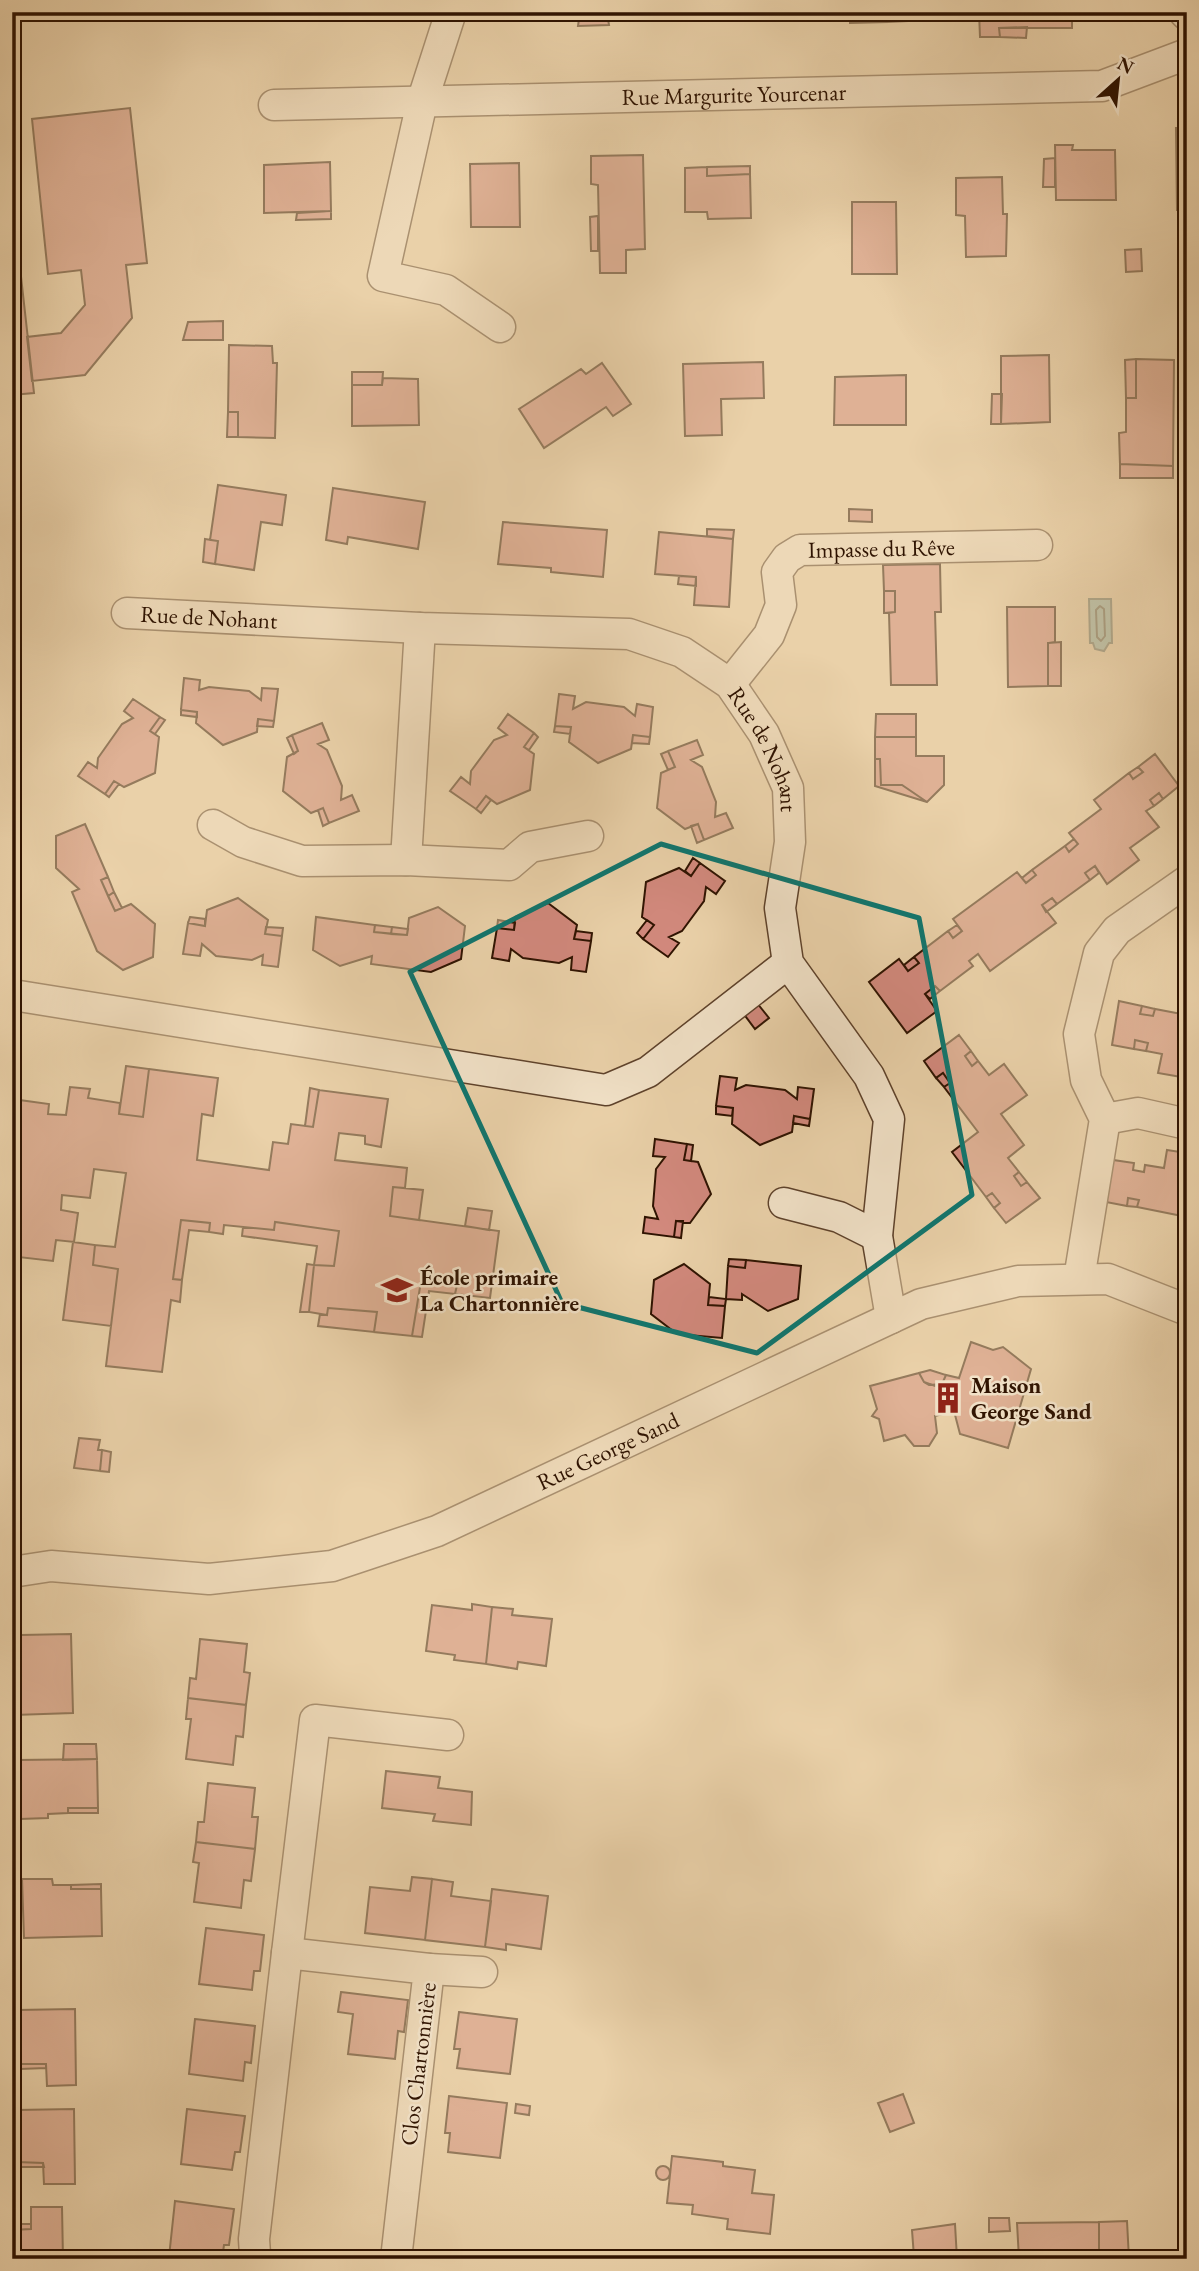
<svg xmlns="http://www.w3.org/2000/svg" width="1199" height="2271" viewBox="0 0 1199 2271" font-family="'EB Garamond',serif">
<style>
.water{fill:#98b7aa;stroke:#6e7566;stroke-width:2}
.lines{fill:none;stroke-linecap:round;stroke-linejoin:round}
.shore{stroke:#646556;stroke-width:2}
.building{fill:#d2897d;stroke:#2f1301;stroke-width:2}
.minor-casing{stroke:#5e422b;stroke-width:33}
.minor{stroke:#f1e1c7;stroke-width:30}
.marked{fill:none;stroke:#0f766e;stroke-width:5;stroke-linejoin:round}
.labels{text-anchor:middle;stroke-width:5;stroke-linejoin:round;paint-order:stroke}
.street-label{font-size:23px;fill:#2f1301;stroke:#f1e1c7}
.poi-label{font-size:23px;font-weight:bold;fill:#2f1301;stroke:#f1e1c7;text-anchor:start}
</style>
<rect width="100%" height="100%" fill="#ead1a9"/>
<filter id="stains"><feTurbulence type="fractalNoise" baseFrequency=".00286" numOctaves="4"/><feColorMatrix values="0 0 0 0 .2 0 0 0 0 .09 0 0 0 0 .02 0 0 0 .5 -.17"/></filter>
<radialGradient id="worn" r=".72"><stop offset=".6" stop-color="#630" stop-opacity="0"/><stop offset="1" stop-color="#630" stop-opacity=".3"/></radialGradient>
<path class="water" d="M1089,599H1111L1112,643H1109L1104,651L1095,649L1093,643H1090Z"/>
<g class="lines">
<path class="shore" d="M1100,606L1104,609L1105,636L1101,641L1097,637L1096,610Z"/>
</g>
<path class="building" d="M546,12H608V19L546,20Z
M850,12H929V20L888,22V14L850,15Z
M979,12H1072V28H999L1000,37H980Z
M888,14V22L850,23V15Z
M579,19H608L609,25L578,26Z
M1027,27L1026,38L1000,37L999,28Z
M130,108L147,263L126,265L132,318L85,375L32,381L27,337L61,333L85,305L81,270L48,274L32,119Z
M1176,128H1187V210H1177Z
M1055,145H1073L1072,150H1115L1116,200H1056Z
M643,155L645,249L626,250V273H600L598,185L591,184V156Z
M1055,158V187H1043L1044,159Z
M330,162L331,211L264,213V165Z
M519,163L520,227H471L470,164Z
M750,166V174L707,176V167Z
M707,167V176L750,174L751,218L708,219L707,212H685V168Z
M1002,177L1003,214H1007L1006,256L966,257L965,216L956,215V178Z
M12,196L34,393L12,395Z
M852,202H896L897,274H852Z
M331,211V219L296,220L297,213Z
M598,216V251H591L590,217Z
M1141,249L1142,271L1126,272L1125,250Z
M223,321V340H183L188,322Z
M229,345L272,346L273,363H277L275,438L238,437V412H228Z
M1049,355L1050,422L1001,424V356Z
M1136,359V398H1126L1125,360Z
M1136,359L1174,360L1173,466L1120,464L1119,433L1126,432V398H1136Z
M763,362L764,398L721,399L722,435L685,436L683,364Z
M602,363L631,404L613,416L606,407L544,448L519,409L581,369L586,374Z
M352,372H383L382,385H352Z
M906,375V425H834L835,377Z
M383,378L418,379L419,425L352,426V385H382Z
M992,394H1002L1001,424H991Z
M228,412H238V437H227Z
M1120,464L1173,466V478H1120Z
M218,485L286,495L282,525L261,522L254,570L215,564L218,541L210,540Z
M333,488L425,502L418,549L348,537L347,544L326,540Z
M849,509L872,510V522L849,521Z
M503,522L607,530L603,577L551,572V568L498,564Z
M707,529L734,530L733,539L707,536Z
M659,532L733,539L729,607L694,605L696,577L655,574Z
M205,539L218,541L215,564L203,562Z
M940,564L941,612H935L937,685H891L889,613L895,612V591H884L883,565Z
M679,576L696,577V586L678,584Z
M884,591H895V612L884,613Z
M1007,607H1055V642L1048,643V686L1008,687Z
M1061,642V686H1048V643Z
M184,678L200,680L199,690L209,687L249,691L261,700L262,688L278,689L274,721L258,719L257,732L223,745L196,723L197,712L181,710Z
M559,694L575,696L573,709L586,702L624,707L635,716L637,704L653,707L650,737L633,735L631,749L598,763L569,742L571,727L555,726Z
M133,699L160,717L150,731L159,737L155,773L124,787L114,781L105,794L78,776L88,762L97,768L98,758L122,724L133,718L124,711Z
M181,710L197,712V717L181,715Z
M508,714L534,733L524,747L534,754L530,790L497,804L486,796L476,809L450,791L461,777L470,784L471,771L494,740L507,735L498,728Z
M876,714H916V737H875Z
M160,717L165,720L155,734L150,731Z
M258,719L274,721L273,727L257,726Z
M322,723L329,740L318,744L327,750L342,786L341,800L352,795L359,811L329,823L323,808L311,813L283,791L287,757L298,751L292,735Z
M555,726L571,727L570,734L554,732Z
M534,733L538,737L529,750L524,747Z
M292,735L298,751L294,754L287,738Z
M633,735L650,737L649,744L632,743Z
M875,737H916V756H944V785L927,802L902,785H881L880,759H875Z
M697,740L703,755L691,760L702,767L716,802L715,817L726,813L733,828L704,840L698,824L685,829L657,808L661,773L675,767L668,751Z
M668,751L675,767L668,770L661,754Z
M1155,754L1179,786L1163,799L1159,793L1150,800L1154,806L1146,811L1159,827L1130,848L1139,860L1107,884L1095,866L1085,873L1090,880L1057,904L1052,898L1042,905L1056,923L990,971L978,954L969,961L973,966L940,991L935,986L925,994L937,1011L907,1033L869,982L899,959L908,971L919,963L914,957L948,931L953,938L962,931L953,919L1017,872L1026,883L1036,875L1032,870L1065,846L1069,852L1078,844L1069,833L1101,809L1094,800L1129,773L1133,779L1143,772L1138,767Z
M875,759H880L881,785H902L927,802L875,786Z
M1138,767L1143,772L1133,779L1129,773Z
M114,781L119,784L109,797L105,794Z
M1159,793L1163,799L1154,806L1150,800Z
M486,796L491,800L481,813L476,809Z
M323,808L329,823L323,826L318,810Z
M85,824L108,877L101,880L115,911L131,904L155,924L153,957L123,970L97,951L72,892L79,889L56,868V836Z
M698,824L704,840L697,843L691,826Z
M1074,839L1078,844L1069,852L1065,846Z
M693,858L700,863L691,876L685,871Z
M700,863L725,881L716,894L706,887L704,901L682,931L669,937L679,943L668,957L643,939L654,925L642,917L646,882L679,868L691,876Z
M1095,866L1099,873L1090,880L1085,873Z
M1032,870L1036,875L1026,883L1022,878Z
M108,877L114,892L108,896L101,880Z
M114,892L122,908L115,911L108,896Z
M238,898L268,920L265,934L282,936L278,967L262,965L263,955L252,960L216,956L202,944L200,956L183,954L188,923L205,926L207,910Z
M1052,898L1057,904L1046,912L1042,905Z
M548,903L577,925L574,939L591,941L586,972L571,970L572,957L559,963L523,958L511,949L509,961L492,958L497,928L514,930L515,917Z
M438,907L465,926L461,959L431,972L371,964L372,956L340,966L313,950L316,917L375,925L374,932L407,935L409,918Z
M190,917L205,919V926L188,923Z
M498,920L515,923L514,930L497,928Z
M647,920L654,925L643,939L637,933Z
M375,925L392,927L391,934L374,932Z
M957,925L962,931L953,938L948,931Z
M266,927L283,928L282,936L265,934Z
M392,927L408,929L407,935L391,934Z
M576,931L592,933L591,941L574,939Z
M914,957L919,963L908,971L904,965Z
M935,986L940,991L930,999L925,994Z
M1119,1001L1142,1006L1140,1014L1153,1016L1155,1009L1187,1015V1078L1158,1073L1162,1054L1146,1051L1148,1043L1135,1040L1134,1049L1112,1045Z
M757,1003L769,1018L755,1029L743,1013Z
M1142,1006L1155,1009L1153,1016L1140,1014Z
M959,1035L971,1051L965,1056L972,1066L978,1061L989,1075L1004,1064L1027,1095L1001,1114L1024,1145L1008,1158L1019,1172L1014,1176L1021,1186L1027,1182L1040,1198L1006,1223L994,1208L1000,1203L992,1193L986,1197L952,1152L978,1132L944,1087L950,1083L943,1073L936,1078L924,1061Z
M1135,1040L1148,1043L1146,1051L1134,1049Z
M971,1051L978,1061L972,1066L965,1056Z
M126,1066L149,1069L143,1117L119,1114Z
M149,1069L218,1078L213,1116L202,1114L197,1160L269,1170L273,1142L288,1144L291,1124L313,1127L319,1090L388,1099L381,1147L365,1144V1136L339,1133L335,1160L407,1168L405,1188L393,1187L390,1216L499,1231L490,1298L455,1294L457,1285L421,1281L412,1336L374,1332L377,1312L328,1308L327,1315L309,1312L314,1265L334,1266L339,1231L275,1222L274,1230L224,1225L223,1234L209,1232L210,1223L181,1220L173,1279L182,1280L180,1302L171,1300L162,1372L106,1366L118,1269L93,1265L95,1245L115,1247L126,1173L94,1169L90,1198L62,1195L61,1210L78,1213L74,1242L56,1240L53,1261L19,1257L16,1271H12V1099L49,1104L48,1114L66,1115L70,1087L90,1089L88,1098L120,1103L119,1114L143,1117Z
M943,1073L950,1083L944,1087L936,1078Z
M720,1076L737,1078L735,1090L746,1085L785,1090L797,1099L798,1087L814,1089L810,1119L794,1116L792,1132L760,1145L732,1124L733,1108L716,1106Z
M310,1088L319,1090L313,1127L305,1126Z
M716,1106L733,1108L732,1116L716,1114Z
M794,1116L810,1119L809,1126L793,1123Z
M655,1139L687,1144L684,1160L698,1162L711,1194L690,1223L676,1221L674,1237L643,1233L645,1217L658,1219L653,1206L656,1169L665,1157L653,1156Z
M687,1144L693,1145L691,1161L684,1160Z
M1167,1150L1187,1153V1217L1137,1207L1139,1200L1128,1198L1127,1206L1106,1202L1113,1160L1134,1163L1133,1170L1144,1172L1145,1165L1164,1168Z
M1019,1172L1027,1182L1021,1186L1014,1176Z
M393,1187L423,1190L419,1220L390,1216Z
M992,1193L1000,1203L994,1208L986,1197Z
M1128,1198L1139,1200L1137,1207L1127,1206Z
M468,1208L492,1211L489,1230L465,1226Z
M181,1220L210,1223L209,1232L189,1230L182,1280L173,1279Z
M676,1221H683L681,1238L674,1237Z
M275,1222L339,1231L334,1266L314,1265L317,1246L242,1236L243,1227L274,1230Z
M73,1242L95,1245L93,1265L118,1269L111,1326L63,1320Z
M729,1259L746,1260L745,1268L728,1266Z
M746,1260L801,1266L798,1299L768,1311L742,1294V1300L726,1299L728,1266L745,1268Z
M307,1264L314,1265L309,1312H300Z
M684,1264L710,1284L708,1305L725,1306L722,1338L677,1334L651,1314L654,1280Z
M421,1281L457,1285L455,1294L429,1291L422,1337L412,1336Z
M709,1297L726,1299L725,1306L708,1305Z
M328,1308L377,1312L374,1332L318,1326L320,1314L327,1315Z
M971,1342L993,1350L1003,1347L1031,1369L1008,1448L960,1434L954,1411L935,1416L937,1433L929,1446H914L905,1435L884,1441L879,1419L872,1416L877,1409L870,1386L919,1373L924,1382L929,1385L942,1384L946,1375L959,1378Z
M930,1370L946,1375L942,1384L935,1386L924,1382L919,1373Z
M79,1438L100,1440L98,1450H102L100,1471L74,1468Z
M102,1450L111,1452L109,1472L100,1471Z
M472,1604L492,1607L486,1664L454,1660L455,1655L426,1651L432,1605L472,1610Z
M492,1607L513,1609L512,1615L552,1619L546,1666L518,1662L517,1669L486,1664Z
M71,1634L73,1713L14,1715L12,1685H18L17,1667L21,1666V1635Z
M16,1635H21V1666L17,1667Z
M200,1639L247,1644L244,1672L250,1673L246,1705L188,1698L190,1678L196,1679Z
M188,1698L246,1705L243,1737L236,1736L233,1765L186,1759L191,1719H186Z
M64,1744H96L97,1759L63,1760Z
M97,1759L98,1808H68V1813L48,1814V1818L20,1819L19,1816H12V1787H19L18,1760Z
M386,1771L440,1777L438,1788L472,1792L471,1825L433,1821L435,1814L382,1808Z
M208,1783L255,1788L252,1817H258L255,1849L196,1842L198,1822H204Z
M68,1808H98V1813H68Z
M196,1842L255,1849L251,1881L244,1880L241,1908L194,1902L199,1863L193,1862Z
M412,1877L432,1879L425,1940L365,1933L370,1887L410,1891Z
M22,1879H52L53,1885H71V1889H101L102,1936L24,1938Z
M432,1879L453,1882L451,1896L491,1901L485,1947L425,1940Z
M101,1884V1889H71V1885Z
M492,1889L548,1896L541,1949L506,1944V1950L485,1947Z
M206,1928L264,1935L260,1971H254L252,1990L199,1984Z
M341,1992L408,2000L404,2032L398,2031L395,2059L348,2054L353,2014L338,2012Z
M75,2009L76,2085L47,2086L46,2064H19L17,2010Z
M459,2012L517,2019L510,2074L457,2068L460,2049H454Z
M195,2019L255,2026L251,2063L245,2062L243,2081L189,2074Z
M19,2064H46V2068L20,2069Z
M903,2094L914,2123L890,2132L878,2103Z
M449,2096L507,2103L500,2158L448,2152L450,2133H445Z
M516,2104L530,2106L529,2115L515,2113Z
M74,2109L75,2184H44L43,2163L17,2162L16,2110Z
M187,2109L245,2116L240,2152H235L232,2170L181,2164Z
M672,2156L723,2162V2166L755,2170L752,2193L774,2195L770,2234L727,2229L728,2219L692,2214L693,2205L667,2203Z
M17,2162L43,2163L44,2167H16Z
M656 2173a7 7 0 1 1 14 0a7 7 0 1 1-14 0Z
M175,2201L234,2209L229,2245H224L222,2259L169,2257Z
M31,2207H62L63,2259H12V2230L31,2229Z
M989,2218H1009L1010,2231L989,2232Z
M1127,2221L1129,2259H1099V2222Z
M1099,2222V2259H1019L1017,2223Z
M12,2224H31V2229L12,2230Z
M955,2224L957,2259L914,2257L912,2230Z"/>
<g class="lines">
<defs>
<g id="minor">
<path d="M451,12L422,102L383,276L446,290L500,327"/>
<path d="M1184,12L1187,15"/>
<path id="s1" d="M274,105L1102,86L1187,54"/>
<path id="s2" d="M127,613L420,628L629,634L682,652L730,684L764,734L788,788L790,842L780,908L788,963L869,1076L889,1119L877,1236L891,1318"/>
<path id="s3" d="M730,684L769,635L781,605L777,572L787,558L800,550L1037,545"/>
<path d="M213,825L243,842L302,861L406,860L509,865L530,847L588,836"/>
<path d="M406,860L420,628"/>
<path d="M19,996L606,1090L648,1072L788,963"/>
<path d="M1105,1119L1138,1113L1187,1124"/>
<path d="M784,1203L839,1217L877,1236"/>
<path d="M1079,1279L1105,1119L1086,1080L1079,1034L1099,953L1117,930L1187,881"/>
<path id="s4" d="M12,1572L51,1566L209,1579L332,1566L437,1531L921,1304L1018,1281L1108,1279L1187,1310"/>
<path d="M287,1953L315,1720L448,1735"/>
<path d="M429,1969L482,1972"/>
<path d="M257,2259L255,2255L254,2239L287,1953L429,1969L396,2259"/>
</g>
</defs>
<use href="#minor" class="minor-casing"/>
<use href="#minor" class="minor"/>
</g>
<path d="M0 0H1199V2271H0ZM661,844L919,918L972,1195L757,1353L562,1303L410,972Z" fill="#ead1a9" fill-opacity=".55" fill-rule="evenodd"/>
<path class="marked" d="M661,844L919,918L972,1195L757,1353L562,1303L410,972Z"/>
<defs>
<symbol id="school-bare" viewBox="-9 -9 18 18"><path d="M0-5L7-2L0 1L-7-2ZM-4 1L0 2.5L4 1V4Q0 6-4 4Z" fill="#8f2418" stroke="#f1e1c7" stroke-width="2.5" paint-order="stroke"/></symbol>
<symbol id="building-bare" viewBox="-9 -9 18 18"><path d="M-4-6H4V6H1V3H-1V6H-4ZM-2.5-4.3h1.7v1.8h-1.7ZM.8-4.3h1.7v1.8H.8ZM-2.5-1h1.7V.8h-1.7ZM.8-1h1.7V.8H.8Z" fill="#8f2418" stroke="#f1e1c7" stroke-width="2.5" paint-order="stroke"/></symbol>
</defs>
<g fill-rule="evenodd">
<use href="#school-bare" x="375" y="1268" width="44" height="44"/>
<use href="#building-bare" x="926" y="1376" width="44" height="44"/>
</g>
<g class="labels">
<g class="street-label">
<text dy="8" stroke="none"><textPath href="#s1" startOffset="460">Rue Margurite Yourcenar</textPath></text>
<text dy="8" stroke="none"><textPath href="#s3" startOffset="242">Impasse du Rêve</textPath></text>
<text dy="8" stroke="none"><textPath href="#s2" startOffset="82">Rue de Nohant</textPath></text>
<text dy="8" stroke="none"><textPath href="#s2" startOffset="691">Rue de Nohant</textPath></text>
<text dy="8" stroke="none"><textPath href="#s4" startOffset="621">Rue George Sand</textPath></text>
<text transform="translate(418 2064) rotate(-83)" y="8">Clos Chartonnière</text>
</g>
<g class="poi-label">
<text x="420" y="1285">École primaire<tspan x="420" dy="26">La Chartonnière</tspan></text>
<text x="971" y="1393">Maison<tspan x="971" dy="26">George Sand</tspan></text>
</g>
</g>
<rect width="1199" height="2271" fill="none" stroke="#ead1a9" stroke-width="42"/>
<rect x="14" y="14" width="1171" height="2243" fill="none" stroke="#2f1301" stroke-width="3.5"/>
<rect x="21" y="21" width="1157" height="2229" fill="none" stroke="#2f1301" stroke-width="2"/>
<g transform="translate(1118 80) rotate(27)" stroke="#f1e1c7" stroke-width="5" paint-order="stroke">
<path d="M0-5L12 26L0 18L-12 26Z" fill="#2f1301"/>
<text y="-10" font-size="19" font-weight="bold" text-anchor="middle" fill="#2f1301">N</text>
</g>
<rect width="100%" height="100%" filter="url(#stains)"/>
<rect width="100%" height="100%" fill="url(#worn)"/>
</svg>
